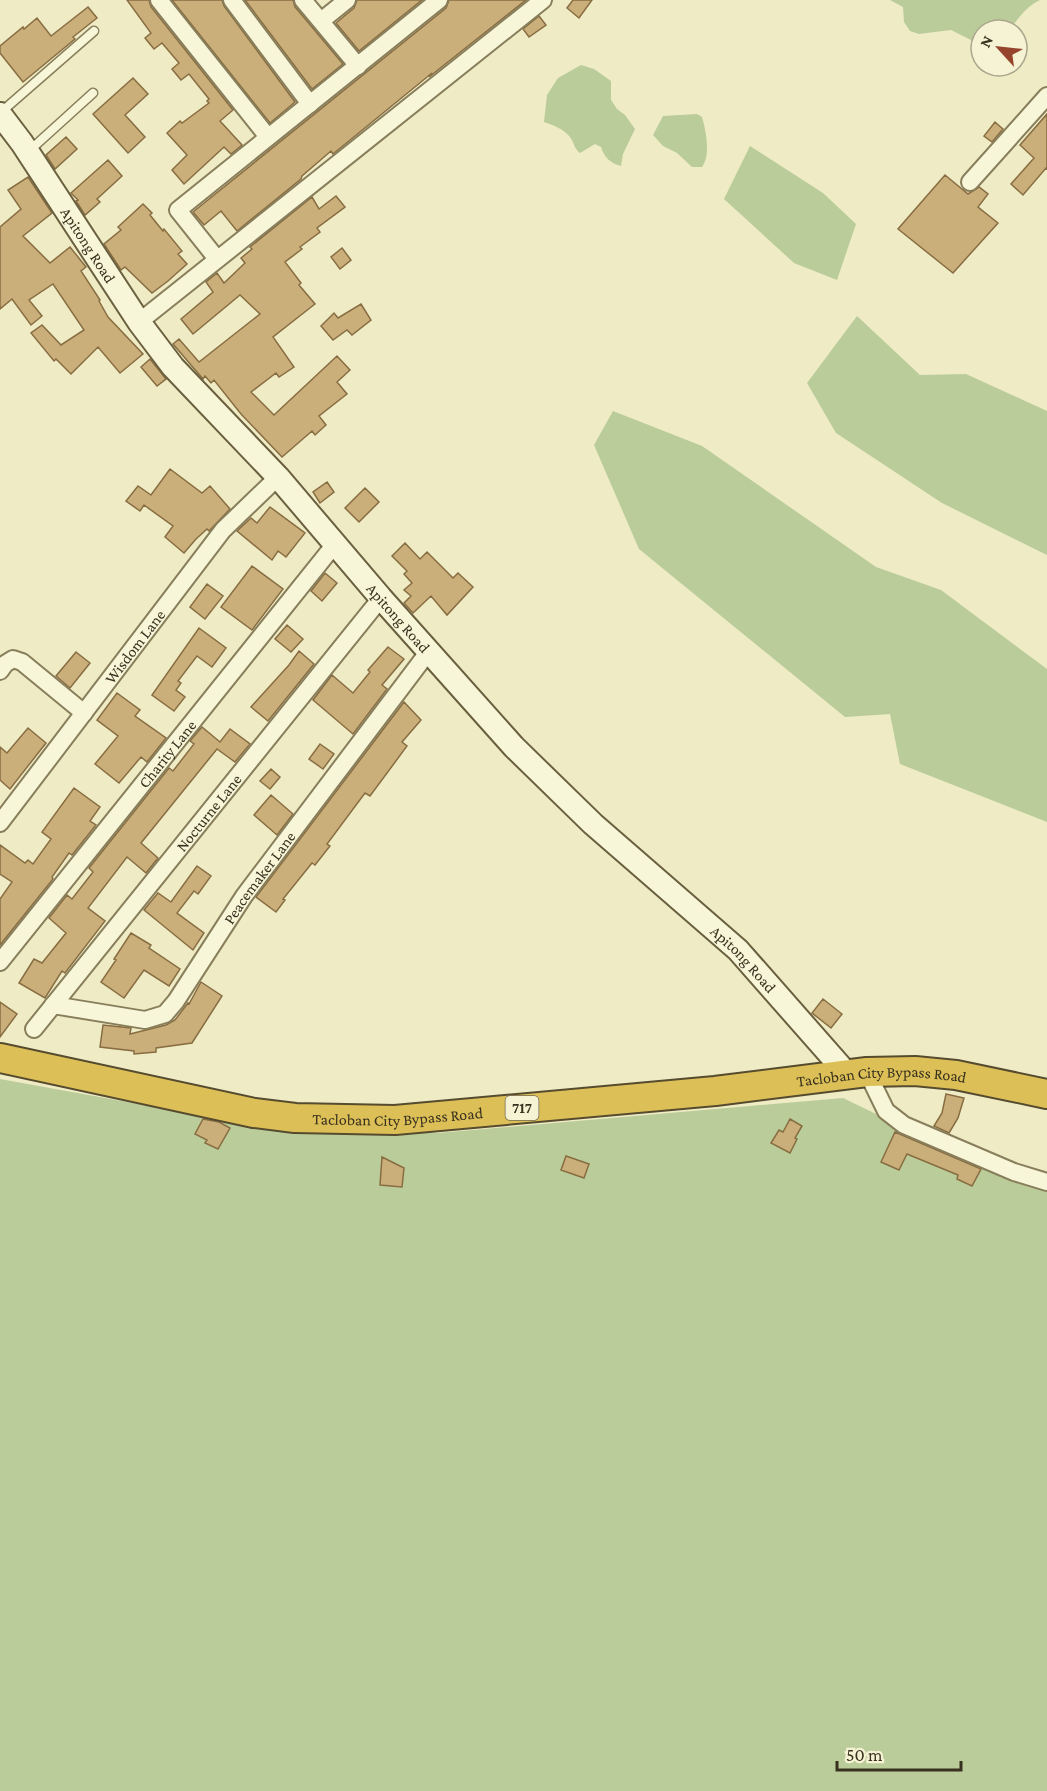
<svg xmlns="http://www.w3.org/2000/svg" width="1047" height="1791" viewBox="0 0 1047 1791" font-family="'Crimson Pro',serif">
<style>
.green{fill:#bacc99}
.building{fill:#cbaf7b;stroke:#876d41;stroke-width:1.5}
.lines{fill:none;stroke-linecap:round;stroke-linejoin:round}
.lane-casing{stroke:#887e5b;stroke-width:11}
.street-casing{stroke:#887e5b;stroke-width:20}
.secondary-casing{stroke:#6a5f3e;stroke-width:26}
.highway-casing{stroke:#564b2f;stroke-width:32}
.lane{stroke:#f8f6d8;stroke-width:8}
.street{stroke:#f8f6d8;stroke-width:16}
.secondary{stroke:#f8f6d8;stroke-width:22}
.highway{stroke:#dcc057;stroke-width:28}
.labels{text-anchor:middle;stroke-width:4.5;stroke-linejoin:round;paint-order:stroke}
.shield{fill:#f5f3d4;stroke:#716b55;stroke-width:1.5}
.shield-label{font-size:15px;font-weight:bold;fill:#39311f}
.street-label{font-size:16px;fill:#39311f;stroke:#f5f3d4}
</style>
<rect width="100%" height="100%" fill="#eeebc5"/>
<path class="green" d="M890,0H1040C1026,7 1019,17 1010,30H981V42L971,40L951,30L919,34L910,31L904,22L903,7Z
M581,65L594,69L611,81V100L617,109L625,115L635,129L623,154L621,166C610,163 604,157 601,147L595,144L580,153C573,147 575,144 570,137C564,129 553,125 544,122L547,95L558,78Z
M697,114L702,117C706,131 711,155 702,167H692L677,153L663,146L653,135L663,116Z
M750,146L823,193L856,224L837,280L794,263L724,199Z
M857,316L920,375L966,374L1047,411V555L942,503L836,433L807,383Z
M613,411L702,446L876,567L941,590L1047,669V822L900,764L890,714L845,717L639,549L594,445Z
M0,1079L277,1129L438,1133L843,1098L998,1173L1047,1189V1791H0Z"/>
<path class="building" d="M127,0H149L151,7L233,110L220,121L242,145L231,154L224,147L184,184L172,170L187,155L167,133L180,121L182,123L209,103L207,101L209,99L189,74L181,80L172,69L179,63L162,43L154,49L145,38L151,33Z
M172,0H222L224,6L295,102L270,123Z
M245,0H293L295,7L343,64L312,89Z
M357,0H422L359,51L336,23L354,8Z
M449,0H526L429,77L432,73L333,154L331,151L302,176L301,179L237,231L221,211L204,225L193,212L446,8Z
M573,0H592L579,18L567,8Z
M88,7L97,18L73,37L75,39L23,82L0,53V46L23,27L24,29L37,18L51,36Z
M539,16L546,25L529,37L523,29Z
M133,78L148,94L125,115L145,137L128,153L93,114Z
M1047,114V169L1046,168L1023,195L1011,184L1034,158L1020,145Z
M995,122L1003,129L992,142L984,136Z
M66,137L77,149L55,169L46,155Z
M108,160L122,176L97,199L100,202L85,215L76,201L78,200L71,193Z
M945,175L968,194L979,187L988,194L978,207L998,223L953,273L898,229Z
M28,177L52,213L23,236L50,263L70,247L86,267L81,271L100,300L99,301L108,317L143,354L120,373L98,347L71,374L56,359L54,361L31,333L42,325L61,345L84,330L53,284L29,300L42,316L31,325L12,299L0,309V227L21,209L8,190Z
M336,196L345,207L317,228L320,232L300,247L302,249L285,262L301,283L299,285L315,304L273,337L294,367L279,377L276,373L251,392L274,415L337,356L350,370L337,382L347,394L319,416L326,425L315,435L312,431L282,457L241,414L214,380L211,383L205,376L203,379L173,344L179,339L199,362L260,314L240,295L193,334L181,319L213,292L206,282L217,273L224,283L245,263L241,258L252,249L250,247L312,197L319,209Z
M143,204L152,213L150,215L163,231L164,229L182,251L178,254L187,264L168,281L152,293L125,267L121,270L104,244L121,230L118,227Z
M342,248L351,260L340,269L331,257Z
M361,304L371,320L352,335L347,330L333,340L321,326L334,313L338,318Z
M150,359L166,379L157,386L141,367Z
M170,469L202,493L210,486L230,509L209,531L207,529L196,539L184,553L165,537L173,526L144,505L140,511L126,501L138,486L151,495Z
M327,482L334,492L320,503L313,492Z
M365,488L379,502L359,522L345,508Z
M270,507L305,533L286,557L278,551L272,560L237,531L251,518L257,523Z
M405,543L420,559L427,552L453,578L458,573L473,587L447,615L431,596L413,613L404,603L411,596L404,590L412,583L404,574L407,571L392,556Z
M252,566L283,589L252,630L221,607Z
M325,573L337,583L322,601L311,591Z
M207,584L223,596L205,619L190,607Z
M287,625L303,639L291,652L275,639Z
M199,628L226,648L212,667L197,656L178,681L181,683L176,690L185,697L174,711L152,695Z
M388,647L404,659L382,685L387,689L353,734L313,700L332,675L353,693L370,672L368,670Z
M299,651L314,664L268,721L251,707L289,665Z
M76,652L90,663L70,688L56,676Z
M117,693L140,710L135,716L166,738L147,762L141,757L119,783L95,764L118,736L97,720Z
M404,702L421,720L402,742L407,746L370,796L365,793L327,844L330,846L315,865L312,863L283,899L285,900L276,912L256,897Z
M202,727L220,742L230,729L250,744L235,762L217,749L141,843L158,858L146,873L127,857L88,908L105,921L65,973L62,971L45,998L19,983L34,959L42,963L66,933L49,918L67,895L72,899L93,872L89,868L169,768L173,771L194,744L190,741Z
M28,728L46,743L10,789L0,780V747L7,753Z
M320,744L334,754L323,769L309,759Z
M271,769L280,777L270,789L260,781Z
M74,788L100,807L90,821L96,825L72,855L69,853L52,877L53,879L0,945V899L12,882L0,874V845L25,863L28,860L33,864L51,839L42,832Z
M271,795L293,814L277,835L254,815Z
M197,866L211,876L198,894L194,891L177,913L204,933L193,950L144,910L158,893L171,902Z
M131,933L151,945L149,948L180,969L169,986L144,970L124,998L101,982L116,960L114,959Z
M201,982L222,996L192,1043L156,1048V1052L134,1054V1051L100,1047L103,1025L131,1028L130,1034L166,1025L175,1020L188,1003L189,1004Z
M823,999L842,1014L831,1028L812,1013Z
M0,1002L17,1014L0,1037Z
M946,1094L964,1098L958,1118L949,1133L934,1126L942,1113Z
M203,1119L219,1122L230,1128L218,1149L205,1143L207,1140L195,1134Z
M790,1119L802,1126L795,1138L797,1139L790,1153L771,1143L779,1130L783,1132Z
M895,1132L981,1169L972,1186L957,1179L958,1175L907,1154L899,1170L881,1162Z
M566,1156L589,1164L584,1178L561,1170Z
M382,1157L404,1168L402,1187L380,1185Z"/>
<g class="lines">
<defs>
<path id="lane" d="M0,113L94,31
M29,151L93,93"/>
<g id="street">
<path d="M159,0L268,137"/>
<path d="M232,0L310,104"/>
<path d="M303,0L358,66"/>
<path d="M321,21L347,0"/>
<path d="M970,182L1047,96"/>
<path d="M217,259L178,210L439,0"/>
<path d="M139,322L543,0"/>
<path d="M0,671L5,664L13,659L22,662L84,713"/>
<path id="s1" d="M0,823L223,530L278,477"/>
<path id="s2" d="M0,962L335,544"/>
<path id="s3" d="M53,1005L145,1020L165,1014L176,1001L244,896L429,651"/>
<path id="s4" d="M34,1029L381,598"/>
<path d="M867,1072L886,1111L904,1125L1014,1172L1047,1182"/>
</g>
<g id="secondary">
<path id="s5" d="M0,114L22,143L139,322L173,367L278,477L381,598L514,747L593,824L738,950L848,1075"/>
</g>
<g id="highway">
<path id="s6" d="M0,1058L254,1113L295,1118L395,1120L715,1091L867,1072L915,1071L956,1075L1047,1094"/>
</g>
</defs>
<use href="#lane" class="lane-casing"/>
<use href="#street" class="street-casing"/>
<use href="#secondary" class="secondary-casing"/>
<use href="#highway" class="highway-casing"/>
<use href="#lane" class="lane"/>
<use href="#street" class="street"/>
<use href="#secondary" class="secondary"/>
<use href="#highway" class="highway"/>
</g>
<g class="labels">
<rect class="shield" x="505.5" y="1096" width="33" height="24" rx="4.5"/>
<g class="shield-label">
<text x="522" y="1113">717</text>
</g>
<g class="street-label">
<text dy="6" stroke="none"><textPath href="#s5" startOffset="158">Apitong Road</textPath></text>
<text dy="6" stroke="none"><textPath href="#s5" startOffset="644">Apitong Road</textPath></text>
<text dy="6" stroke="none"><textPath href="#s1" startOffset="222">Wisdom Lane</textPath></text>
<text dy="6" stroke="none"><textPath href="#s2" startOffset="267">Charity Lane</textPath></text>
<text dy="6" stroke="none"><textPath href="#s4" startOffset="278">Nocturne Lane</textPath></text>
<text dy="6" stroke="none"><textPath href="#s3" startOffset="280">Peacemaker Lane</textPath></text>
<text dy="6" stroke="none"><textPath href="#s5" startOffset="1130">Apitong Road</textPath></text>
<text dy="6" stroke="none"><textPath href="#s6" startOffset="890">Tacloban City Bypass Road</textPath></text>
<text dy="6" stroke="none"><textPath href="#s6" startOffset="404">Tacloban City Bypass Road</textPath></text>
</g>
</g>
<g transform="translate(999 48) rotate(297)"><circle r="28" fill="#f5f3d4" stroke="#aaa58c" stroke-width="1.5"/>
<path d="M0-4.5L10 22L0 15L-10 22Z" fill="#97442c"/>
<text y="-9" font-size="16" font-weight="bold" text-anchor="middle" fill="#39311f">N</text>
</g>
<path d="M837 1761v9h124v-9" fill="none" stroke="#39311f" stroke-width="3"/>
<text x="846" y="1761" font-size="18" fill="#39311f" stroke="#f5f3d4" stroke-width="4.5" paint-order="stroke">50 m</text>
</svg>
